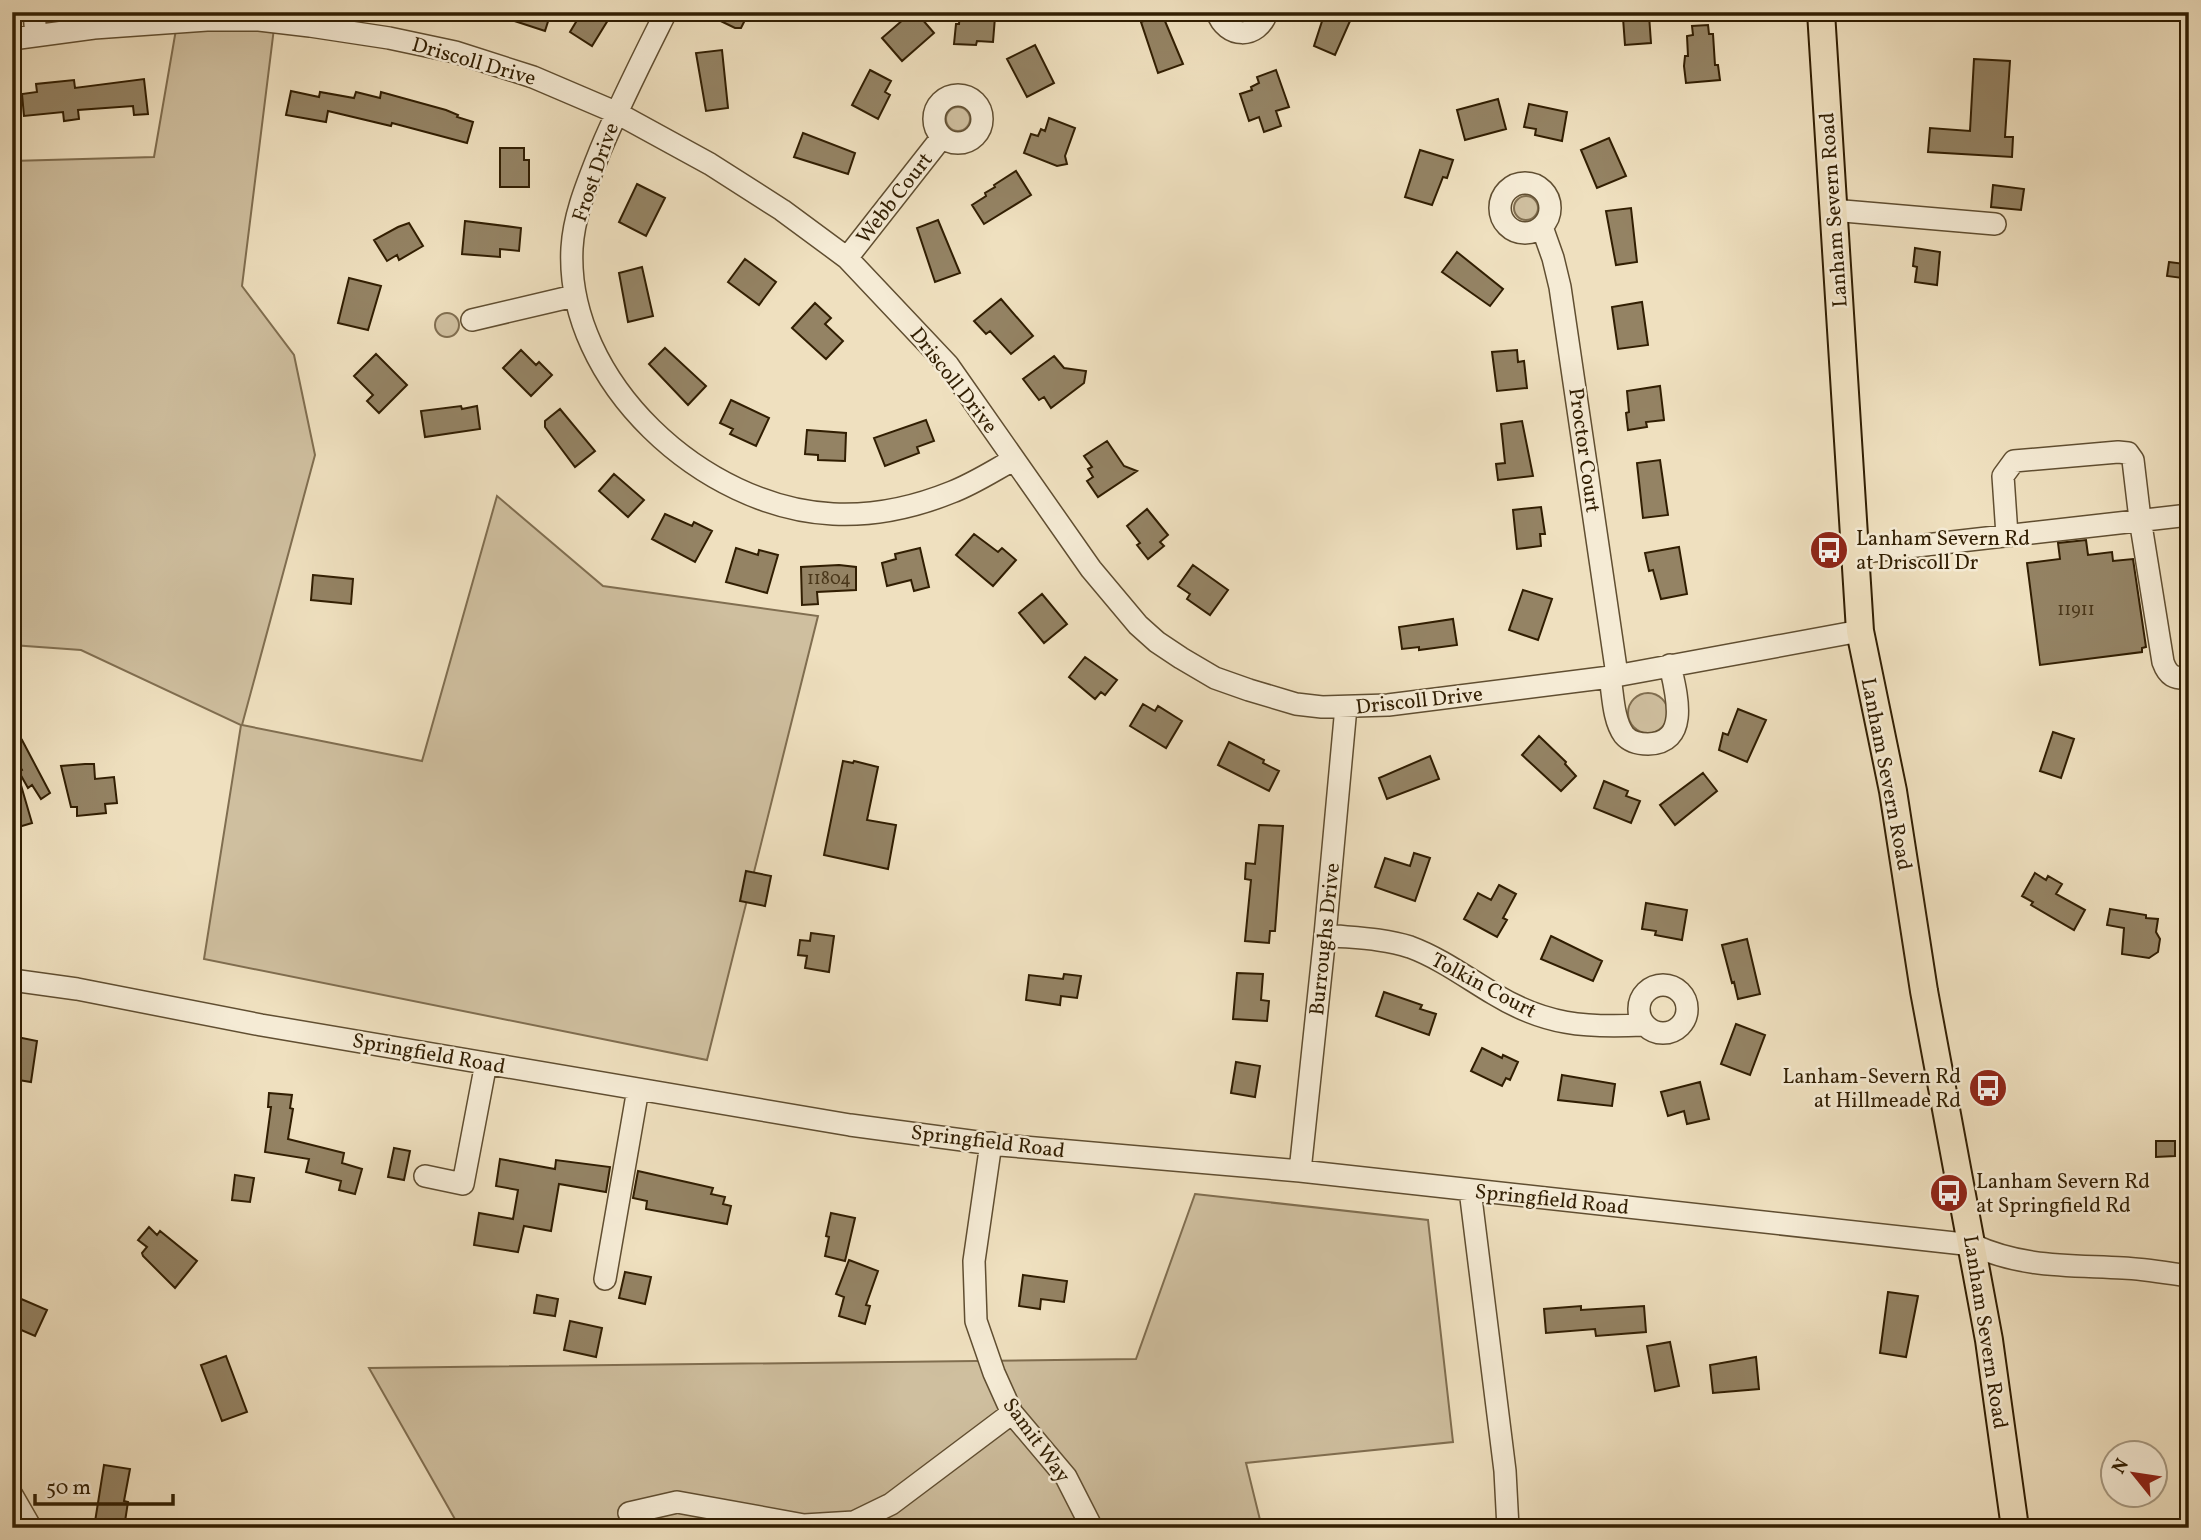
<svg xmlns="http://www.w3.org/2000/svg" width="2201" height="1540" viewBox="0 0 2201 1540" font-family="Vollkorn,serif">
<style>
.green{fill:#cfbf9f;stroke:#806e50;stroke-width:2}
.building{fill:#948364;stroke:#311e02;stroke-width:2}
.lines{fill:none;stroke-linecap:round;stroke-linejoin:round}
.minor-casing{stroke:#604e31;stroke-width:24}
.major-casing{stroke:#311e02;stroke-width:30}
.minor{stroke:#f5ebd5;stroke-width:21}
.major{stroke:#efe0bf;stroke-width:26}
.labels{text-anchor:middle;stroke-width:5;stroke-linejoin:round;paint-order:stroke}
.number-label{font-size:18px;fill:#4a371a}
.street-label{font-size:21px;fill:#311e02;stroke:#f5ebd5}
.poi-label{font-size:21px;fill:#311e02;stroke:#f5ebd5;text-anchor:start}
</style>
<rect width="100%" height="100%" fill="#efe0bf"/>
<filter id="stains"><feTurbulence type="fractalNoise" baseFrequency=".00286" numOctaves="4"/><feColorMatrix values="0 0 0 0 .2 0 0 0 0 .09 0 0 0 0 .02 0 0 0 .5 -.17"/></filter>
<radialGradient id="worn" r=".72"><stop offset=".6" stop-color="#630" stop-opacity="0"/><stop offset="1" stop-color="#630" stop-opacity=".3"/></radialGradient>
<path class="green" d="M179,12H276L242,286L294,355L315,455L242,725L422,761L497,496L603,586L818,616L707,1060L204,959L241,725L81,650L12,645V161L154,157Z
M946 119a12 12 0 1 1 24 0a12 12 0 1 1-24 0Z
M1514 208a12 12 0 1 1 24 0a12 12 0 1 1-24 0Z
M435 325a12 12 0 1 1 24 0a12 12 0 1 1-24 0Z
M1628 713a20 20 0 1 1 40 0a20 20 0 1 1-40 0Z
M1195,1194L1428,1220L1453,1442L1246,1463L1262,1528H460L369,1368L1136,1359Z"/>
<path class="building" d="M496,12H551L545,31L496,15Z
M582,12H613L592,46L570,32Z
M702,12H749L741,28H735Z
M912,12H916L934,33L902,61L882,38Z
M960,12H980V16L995,17L993,42L977,41L976,45L954,44L956,24H959Z
M1325,12H1354L1335,55L1314,46Z
M1162,14L1183,64L1158,73L1141,22Z
M1649,15L1651,43L1625,45L1623,18Z
M1708,25L1709,34H1713L1715,65H1718L1720,80L1686,83L1684,66L1685,56H1688L1687,36L1693,35L1692,26Z
M1035,45L1054,83L1027,97L1007,59Z
M722,50L728,108L706,111L696,53Z
M1974,59L2010,61L2005,137H2013L2012,157L1928,152L1930,128L1970,131Z
M870,70L891,81L885,92L890,95L878,119L852,105Z
M1276,70L1289,107L1276,111L1281,126L1264,132L1259,117L1249,121L1240,94L1252,90L1251,87L1259,83L1257,77Z
M144,79L148,114L134,115L133,106L78,110L79,119L64,121L63,112L24,116L22,94L37,92L36,84L74,80L75,88Z
M291,91L319,97L320,92L354,98L356,92L380,98L381,92L446,110L458,115L457,117L473,122L467,143L392,123L391,126L328,111L326,122L286,115Z
M1498,99L1506,129L1465,140L1457,110Z
M1529,104L1567,112L1562,141L1535,135L1536,129L1524,127Z
M1049,118L1075,128L1065,156L1067,164L1057,166L1024,153L1031,134L1038,136L1041,129L1045,131Z
M803,133L855,153L848,174L794,157Z
M1609,138L1626,176L1597,188L1581,150Z
M500,148H524V160H529V187H500Z
M1420,150L1453,160L1447,178L1443,177L1432,205L1405,197Z
M1016,171L1031,195L984,224L972,205L986,196L985,193L995,187L994,185Z
M637,184L665,198L646,236L619,222Z
M1993,185L2024,189L2021,210L1991,207Z
M1631,208L1637,262L1616,265L1606,211Z
M938,220L960,273L935,282L917,228Z
M465,221L521,228L519,251L500,249V257L462,254Z
M409,223L423,246L399,260L397,255L387,261L374,240L398,227Z
M1915,248L1940,252L1937,285L1915,282L1917,267L1913,266Z
M1457,252L1503,289L1490,306L1442,272Z
M745,259L776,282L759,305L728,282Z
M2169,262L2185,264L2182,278L2167,276Z
M642,267L653,316L628,322L619,273Z
M349,278L381,286L368,330L338,323Z
M1001,299L1033,336L1011,354L990,331L986,334L974,321Z
M1642,302L1648,345L1618,349L1612,307Z
M815,303L831,318L825,324L843,341L826,359L792,328Z
M665,348L706,386L688,405L649,364Z
M521,350L536,365L539,362L552,375L531,396L503,368Z
M1517,350L1518,362L1524,361L1527,388L1497,391L1492,352Z
M376,354L407,385L379,413L367,401L373,395L354,376Z
M1054,356L1064,368L1086,371L1084,383L1051,408L1044,397L1039,400L1023,379Z
M1660,386L1664,420L1646,422L1647,427L1628,430L1626,413L1629,412L1627,391Z
M731,400L769,418L756,446L730,434L733,429L720,423Z
M461,406L462,409L477,406L480,429L425,437L421,411Z
M560,409L595,451L575,467L545,427V421Z
M926,420L934,441L917,447L919,453L885,466L874,438Z
M1522,421L1533,476L1498,480L1496,464L1505,463L1501,424Z
M807,430L846,433L845,461L818,460V455L805,454Z
M1107,441L1124,466L1137,471L1098,497L1087,481L1093,477L1088,469L1092,467L1084,456Z
M1660,460L1668,515L1643,518L1637,463Z
M614,474L644,500L628,517L599,491Z
M1541,507L1545,534H1540L1541,546L1517,549L1513,510Z
M1147,509L1168,535L1160,542L1164,546L1148,559L1137,545L1140,543L1127,526Z
M665,514L692,526L694,522L712,531L695,562L652,539Z
M974,534L998,552L1002,548L1016,560L993,586L956,555Z
M2086,540L2088,555L2112,552L2113,561L2133,559L2146,647L2142,648V652L2040,665L2027,563L2060,559L2058,543Z
M1679,547L1687,594L1661,599L1653,570L1649,571L1645,553Z
M736,548L758,555L759,550L778,555L767,593L726,582Z
M920,548L929,587L914,591L911,580L887,586L882,563L896,559L895,554Z
M839,565L856,567V590L817,592L818,604L802,605L801,567Z
M1193,565L1228,590L1210,615L1187,599L1190,594L1178,586Z
M313,575L353,579L351,604L311,600Z
M1523,590L1552,599L1538,640L1509,630Z
M1042,594L1067,624L1044,643L1019,613Z
M1453,619L1457,645L1419,650V647L1402,649L1399,627Z
M1085,657L1117,680L1105,695L1101,692L1095,699L1069,677Z
M1143,704L1155,711L1158,706L1182,721L1166,748L1130,726Z
M1738,709L1766,720L1747,762L1719,750L1723,733L1728,735Z
M2053,732L2074,739L2061,778L2040,771Z
M1539,736L1566,762L1565,764L1576,776L1561,791L1522,755Z
M22,740L50,793L41,799L32,785L28,788L19,772L22,770L12,754V746Z
M1229,742L1264,760L1263,763L1279,771L1269,791L1218,765Z
M1430,756L1439,779L1387,799L1379,778Z
M843,761L853,763L854,761L878,767L867,820L896,825L888,869L824,855Z
M85,764H94L95,779L114,777L117,803L105,804L106,813L77,816V807H71L61,766Z
M16,768L32,823L12,829V769Z
M1703,773L1717,791L1675,825L1660,805Z
M1604,781L1628,791L1626,796L1640,801L1631,823L1594,808Z
M1259,825L1283,826L1275,931H1270L1269,943L1245,941L1251,880L1245,879L1246,863L1255,864Z
M1414,853L1430,858L1415,901L1375,887L1385,858L1410,866Z
M746,871L771,876L765,906L740,901Z
M2035,873L2046,880L2048,876L2062,884L2056,894L2085,910L2074,930L2031,905L2033,902L2022,896Z
M1499,885L1516,894L1503,918L1507,920L1497,937L1464,919L1478,893L1491,900Z
M1646,903L1687,910L1682,940L1655,935L1656,931L1642,929Z
M2110,909L2146,915V918L2158,919L2156,932L2160,939L2158,952L2149,958L2122,954L2124,928L2107,925Z
M811,933L834,936L829,972L805,968L807,956L798,955L800,940L810,941Z
M1551,936L1602,961L1593,981L1541,959Z
M1747,939L1760,994L1738,999L1734,982L1732,983L1722,945Z
M1237,973L1263,974L1261,1000L1269,1001L1267,1021L1233,1019Z
M1064,974L1081,976L1077,998L1061,996L1060,1005L1026,1000L1029,975L1063,979Z
M1384,992L1422,1005L1420,1009L1436,1014L1429,1035L1376,1016Z
M1736,1024L1765,1035L1750,1075L1721,1064Z
M17,1037L37,1041L31,1082L12,1079V1039L17,1040Z
M1482,1048L1502,1058L1503,1055L1518,1062L1510,1080L1506,1078L1502,1086L1471,1071Z
M1236,1062L1260,1066L1255,1097L1231,1093Z
M1562,1075L1615,1084L1612,1106L1558,1100Z
M1700,1082L1709,1119L1687,1124L1684,1111L1668,1116L1661,1092Z
M269,1093L292,1095L290,1108L293,1109L288,1139L344,1153L342,1163L362,1169L355,1194L339,1190L341,1181L306,1172L309,1159L265,1152L271,1107H268Z
M2156,1141H2175V1156L2156,1157Z
M394,1148L410,1151L404,1180L388,1177Z
M500,1159L555,1169L556,1160L610,1167L606,1192L559,1184L551,1231L524,1226L518,1252L474,1245L479,1213L513,1219L518,1190L496,1186Z
M638,1171L713,1188L711,1194L725,1197L723,1204L731,1206L727,1224L646,1209L647,1201L633,1198Z
M235,1175L254,1178L250,1202L232,1200Z
M831,1213L855,1218L845,1261L825,1256L829,1237L826,1236Z
M149,1227L157,1235L160,1231L197,1261L175,1288L143,1256L142,1253L147,1247L138,1240Z
M849,1260L878,1271L866,1305L870,1306L865,1324L839,1316L844,1297L836,1294Z
M625,1272L651,1277L645,1304L619,1298Z
M1023,1275L1067,1281L1064,1302L1041,1299L1040,1309L1019,1306Z
M1888,1292L1918,1296L1906,1357L1880,1353Z
M12,1295L47,1310L35,1336L12,1326Z
M537,1295L558,1299L555,1316L534,1313Z
M1581,1306V1310L1644,1306L1646,1332L1596,1336L1595,1329L1546,1333L1544,1309Z
M570,1321L602,1328L596,1357L564,1350Z
M1670,1342L1679,1386L1655,1391L1647,1346Z
M226,1356L247,1412L222,1421L201,1365Z
M1756,1357L1759,1389L1713,1393L1710,1365Z
M104,1465L130,1469L124,1501L128,1502L124,1528H94Z"/>
<g class="lines">
<defs>
<path id="minor" d="M34,12L36,36
M666,12C643,58 620,103 600,151C588,182 574,214 572,248C565,382 704,508 833,514C873,516 915,507 952,492C973,484 993,471 1013,460
M1217,12C1226,39 1258,40 1267,12
M12,39L94,28L207,20H259L310,26L389,38L455,52L533,77L615,112L710,164L782,210L847,258L948,365L1091,569L1138,625L1157,642L1181,658L1215,678L1249,690L1296,704L1322,707L1388,705L1610,677L1860,631
M934 119a24 24 0 1 1 48 0a24 24 0 1 1-48 0Z
M1500 208a25 25 0 1 1 50 0a25 25 0 1 1-50 0Z
M1832,210L1995,224
M1542,227L1553,258L1560,287L1617,675
M847,258L942,137
M472,320L574,296
M2007,535L2003,476L2014,461L2118,452L2128,453L2133,460L2140,519L2163,662C2168,676 2174,679 2189,678
M1855,553L2189,515
M1610,677C1613,694 1613,720 1624,735C1630,742 1639,744 1648,744C1691,743 1676,692 1670,665
M1325,935C1353,938 1383,938 1410,947C1440,958 1467,978 1494,994C1545,1025 1585,1028 1643,1025
M12,980L77,989L261,1025L850,1125L1000,1145L1300,1171L1973,1245C2023,1268 2070,1265 2123,1268C2145,1269 2167,1273 2189,1276
M1639 1009a24 24 0 1 1 48 0a24 24 0 1 1-48 0Z
M991,1143L974,1261L976,1321L994,1373L1012,1413L1066,1477L1092,1528
M1300,1171L1325,935L1346,707
M425,1176L463,1184L486,1063
M1470,1190L1505,1471L1508,1528
M605,1279L638,1089
M12,1495L31,1528
M629,1513L677,1502L804,1525L854,1522L891,1504L1012,1413"/>
<path id="major" d="M1821,12L1860,631L1893,791L1924,991L1989,1340L2015,1528"/>
</defs>
<use href="#minor" class="minor-casing"/>
<use href="#major" class="major-casing"/>
<use href="#minor" class="minor"/>
<use href="#major" class="major"/>
</g>
<defs>
<symbol id="bus-disc" viewBox="-11 -11 22 22"><circle r="9.5" fill="#8f2418" stroke="#f5ebd5"/><path d="M-5-6H5V4H4V6H2V4H-2V6H-4V4H-5ZM-3.5-4V0h7V-4ZM-3.5 1.2v1.5H-2V1.2ZM2 1.2v1.5H3.5V1.2Z" fill="#fff"/></symbol>
</defs>
<g fill-rule="evenodd">
<use href="#bus-disc" x="1807" y="528" width="44" height="44"/>
<use href="#bus-disc" x="1966" y="1066" width="44" height="44"/>
<use href="#bus-disc" x="1927" y="1171" width="44" height="44"/>
</g>
<g class="labels">
<g class="number-label">
<text x="829" y="584">11804</text>
<text x="2076" y="615">11911</text>
</g>
<g class="street-label">
<text transform="translate(474 61) rotate(16)" y="7">Driscoll Drive</text>
<text transform="translate(595 172) rotate(-71)" y="7">Frost Drive</text>
<text transform="translate(894 198) rotate(-52)" y="7">Webb Court</text>
<text transform="translate(1833 210) rotate(-94)" y="7">Lanham Severn Road</text>
<text transform="translate(954 380) rotate(52)" y="7">Driscoll Drive</text>
<text transform="translate(1585 450) rotate(82)" y="7">Proctor Court</text>
<text transform="translate(1419 700) rotate(-6)" y="7">Driscoll Drive</text>
<text transform="translate(1887 774) rotate(79)" y="7">Lanham Severn Road</text>
<text transform="translate(1324 939) rotate(-84)" y="7">Burroughs Drive</text>
<text transform="translate(1484 985) rotate(28)" y="7">Tolkin Court</text>
<text transform="translate(429 1053) rotate(10)" y="7">Springfield Road</text>
<text transform="translate(988 1141) rotate(7)" y="7">Springfield Road</text>
<text transform="translate(1552 1199) rotate(6)" y="7">Springfield Road</text>
<text transform="translate(1986 1332) rotate(81)" y="7">Lanham Severn Road</text>
<text transform="translate(1037 1440) rotate(54)" y="7">Samit Way</text>
</g>
<g class="poi-label">
<text x="1856" y="545">Lanham Severn Rd<tspan x="1856" dy="24">at Driscoll Dr</tspan></text>
<text x="1961" y="1083" text-anchor="end">Lanham-Severn Rd<tspan x="1961" dy="24">at Hillmeade Rd</tspan></text>
<text x="1976" y="1188">Lanham Severn Rd<tspan x="1976" dy="24">at Springfield Rd</tspan></text>
</g>
</g>
<rect width="2201" height="1540" fill="none" stroke="#efe0bf" stroke-width="42"/>
<rect x="14" y="14" width="2173" height="1512" fill="none" stroke="#311e02" stroke-width="3.5"/>
<rect x="21" y="21" width="2159" height="1498" fill="none" stroke="#311e02" stroke-width="2"/>
<g transform="translate(2134 1474) rotate(300)"><circle r="33" fill="#f5ebd5" stroke="#a79981" stroke-width="2"/>
<path d="M0-5L12 26L0 18L-12 26Z" fill="#8f2418"/>
<text y="-10" font-size="19" font-weight="bold" text-anchor="middle" fill="#311e02">N</text>
</g>
<path d="M35 1494v10h138v-10" fill="none" stroke="#311e02" stroke-width="3.5"/>
<text x="46" y="1494" font-size="21" fill="#311e02" stroke="#f5ebd5" stroke-width="5" paint-order="stroke">50 m</text>
<rect width="100%" height="100%" filter="url(#stains)"/>
<rect width="100%" height="100%" fill="url(#worn)"/>
</svg>
